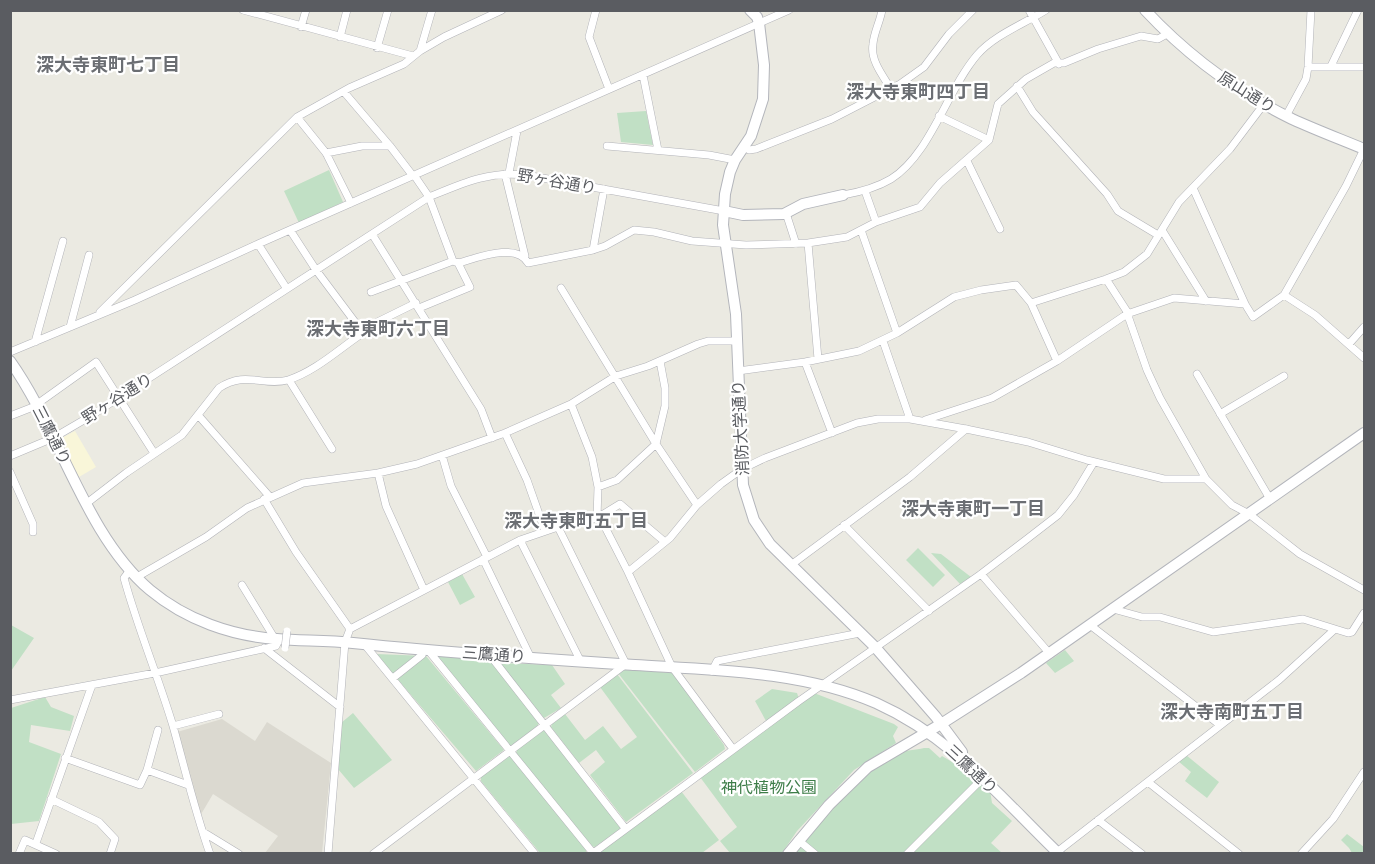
<svg xmlns="http://www.w3.org/2000/svg" width="1375" height="864" viewBox="0 0 1375 864" font-family="'Fira Sans','Noto Sans JP',sans-serif">
<style>
.commercial{fill:#f9f6d9}
.education{fill:#dbd9d0}
.green{fill:#c1e0c5}
.lines{fill:none;stroke-linecap:round;stroke-linejoin:round}
.street-casing{stroke:#b2b3b8;stroke-width:8}
.secondary-casing{stroke:#b3b5bb;stroke-width:12}
.street{stroke:#fff;stroke-width:7}
.secondary{stroke:#fff;stroke-width:10}
.street-bridge-casing{stroke:#b2b3b8;stroke-width:8;stroke-linecap:butt}
.street-bridge{stroke:#fff;stroke-width:7}
.labels{text-anchor:middle;stroke-width:4.5;stroke-linejoin:round;paint-order:stroke}
.street-label{font-size:16px;fill:#5a5c61;stroke:#fff}
.park-label{font-size:16px;fill:#3d7d48;stroke:#fff}
.neighbourhood-label{font-size:18px;font-weight:bold;fill:#6b6e73;stroke:#fff}
</style>
<rect width="100%" height="100%" fill="#ebeae2"/>
<path class="commercial" d="M75,431L96,467L79,477L58,440Z"/>
<path class="education" d="M222,719L255,741L267,722L331,763L322,853H265L278,836L213,794L200,816L177,732Z"/>
<path class="green" d="M646,111L653,145L621,142L617,113Z
M329,170L343,202L299,223L284,191Z
M918,548L945,575L933,587L906,560Z
M931,553L941,554L971,577L960,584Z
M462,574L475,597L460,605L448,582Z
M11,625L34,638L11,671Z
M1065,650L1074,661L1055,673L1046,663Z
M376,654L426,656L504,750L476,771Z
M438,655L490,661L539,723L538,725L513,746H510L437,657Z
M503,663L552,665L565,684L551,695L561,708L544,718L500,664Z
M624,669L673,673L724,745L725,749L695,772L618,673Z
M617,674L693,773L626,822L590,775L605,762L596,750L579,763L551,727L552,724L565,714L585,740L603,726L621,749L637,737L600,687Z
M772,689L797,693L799,699L766,721L755,701Z
M814,693L894,724L898,727L893,736L896,743L854,770L797,831L782,853H730L720,841L737,827L700,777Z
M45,697L51,707L74,716L70,731L31,725L29,742L61,754L39,821L11,824V708Z
M353,713L392,760L354,788L338,769L341,723Z
M544,730H547L621,828L595,847L591,846L516,754L517,750Z
M924,748H929L940,758L942,756L964,769L990,790L992,803L1012,821L991,843L1002,853L798,854L796,851C820,820 861,769 897,754C905,750 916,750 924,748Z
M1186,755L1219,782L1207,798L1185,781L1191,772L1178,761Z
M508,757H511L586,849V852L540,853L481,781V777Z
M681,791L719,840L702,853L597,854Z
M1347,834L1364,847V853H1352L1349,848L1341,840Z"/>
<g class="lines">
<defs>
<path id="street" d="M243,10L413,56
M596,10L589,37L609,89
M882,10C880,22 874,32 873,44C870,60 883,76 891,89
M1029,10L1059,64
M301,27L306,10
M340,37L347,10
M377,48L388,10
M420,51L432,10
M1331,66L1358,10
M1308,67H1364
M643,75L658,150
M1017,86L1033,112L1107,194L1118,211L1158,235
M344,92L390,146L413,176
M939,116L989,140
M1286,116L1306,79L1308,67L1311,10
M297,117L326,153L351,203
M607,146L709,155L735,160
M745,147L749,150L756,149L832,119L900,84L924,67L949,34L973,10
M326,153L362,146H390
M967,161L1000,229
M509,173L517,131
M505,174L525,256
M414,175L429,197L453,261
M1193,188L1245,304L1253,317L1284,295L1346,186L1364,149
M865,191L876,222
M843,195C860,192 876,188 891,179C930,155 947,90 977,55C994,35 1024,24 1046,10
M786,213L796,244
M290,230L316,270L361,330
M861,230L897,333
M1162,230L1206,301
M372,234L481,409L492,438
M808,243L818,359
M258,244L287,289
M593,250L604,189
M1106,279L1126,310L1147,370L1160,398L1206,479L1232,505L1249,514L1300,554L1364,590
M561,288L656,444L697,505
M371,292L453,261L458,263C477,258 517,242 528,263L593,250L605,246L634,230L654,232L692,241L746,245L808,243L847,237L876,222L920,207L940,183L989,140L998,104L1026,79L1054,63H1064L1098,49L1141,36L1158,39L1167,34
M1284,295L1315,315L1364,358
M1031,303L1106,279L1124,272L1147,254L1179,202L1230,149L1264,104
M419,308L470,287L458,263
M100,312L297,117L349,88L404,64L420,51L444,37L502,10
M70,327L89,255
M883,341L910,419
M35,342L63,241
M1349,344L1364,327
M10,352L135,300L258,244L789,10
M805,362L832,433
M738,371L805,362L859,351L897,333L954,297L981,290L1016,285L1031,303L1057,361
M1197,374L1270,499
M289,380L332,449
M571,404L592,457L598,487L597,518L605,527L628,572L672,667L733,749
M1220,414L1284,376
M198,415L270,497
M10,416L33,407L96,362L154,453
M925,420L992,398L1057,361L1127,314L1174,298L1245,304
M505,433L527,480L545,531
M442,455L451,486L487,557
M10,456L53,438L89,417L429,197C463,183 488,171 526,175L724,211
M10,472L33,524V532
M378,473L386,506L424,590
M598,487L617,480L656,444L665,406V388L660,361
M264,499L296,552L350,629
M87,503L126,473L182,435L219,388C245,370 264,387 288,380C314,372 338,350 360,335L361,330L416,303
M844,525L929,611
M520,540L580,660
M483,559L530,656
M791,565L910,477L966,429
M130,570L124,578C138,629 158,676 173,726C185,769 195,812 210,854
M628,572L670,538L697,505L721,484L742,469L765,458L857,423L878,419H910L966,429L1028,442L1087,460L1164,479H1206
M981,574L1050,654
M137,577L206,537L247,508L303,483L378,473L417,464L505,433L571,404L616,376L648,366L698,344L708,341H737
M242,585L275,639
M1113,609L1142,617H1160L1213,632L1303,619L1348,633L1352,632L1364,613
M1090,625L1220,725
M365,645L535,854
M264,648L340,707
M428,650L593,853
M489,654L625,828
M712,671L717,661L860,633
M393,678L422,655
M10,700L155,673L276,646L279,639
M173,726L219,714
M65,758L140,785L147,770L158,730
M147,770L188,785
M1148,782L1239,854
M51,799L99,822L115,839L110,854
M1098,820L1142,854
M203,832L239,854
M798,840L815,854
M36,843L92,685
M1057,852L1279,680L1334,630
M19,854L25,840L56,854
M328,854L345,642L350,629L520,540L558,527L597,518L620,504L665,542
M373,854L626,664L558,527
M592,854L799,701L981,574L1027,539L1058,515L1074,495L1094,462
M907,854L977,784
M1301,854L1333,819L1364,772"/>
<path id="secondary" d="M750,10L757,17L759,23L764,65L763,99L751,136L735,160L730,172L725,194L723,225L736,314L743,485L754,520L770,544L875,647L936,717L962,752
M1145,10C1187,55 1237,92 1292,119C1316,130 1340,139 1364,149
M724,211L743,215L784,214L803,204L843,195
M10,361C60,431 85,535 150,590C186,620 232,636 277,639C302,641 328,640 353,643C446,653 541,659 635,665C714,670 802,671 876,703C952,737 1000,797 1059,854
M788,854L829,805L868,767L941,724L1021,673L1364,433"/>
</defs>
<use href="#street" class="street-casing"/>
<use href="#secondary" class="secondary-casing"/>
<use href="#street" class="street"/>
<use href="#secondary" class="secondary"/>
<defs>
<path id="street-bridge" d="M285,648L287,631"/>
</defs>
<use href="#street-bridge" class="street-bridge-casing"/>
<use href="#street-bridge" class="street-bridge"/>
</g>
<g class="labels">
<g class="street-label">
<text transform="translate(1247 92) rotate(32)" y="6">原山通り</text>
<text transform="translate(557 181) rotate(10)" y="6">野ヶ谷通り</text>
<text transform="translate(117 398) rotate(-32)" y="6">野ヶ谷通り</text>
<text transform="translate(740 428) rotate(-93)" y="6">消防大学通り</text>
<text transform="translate(52 435) rotate(63)" y="6">三鷹通り</text>
<text transform="translate(494 654) rotate(4)" y="6">三鷹通り</text>
<text transform="translate(972 769) rotate(43)" y="6">三鷹通り</text>
</g>
<g class="park-label">
<text x="769" y="793">神代植物公園</text>
</g>
<g class="neighbourhood-label">
<text x="108" y="71">深大寺東町七丁目</text>
<text x="918" y="98">深大寺東町四丁目</text>
<text x="378" y="335">深大寺東町六丁目</text>
<text x="973" y="515">深大寺東町一丁目</text>
<text x="576" y="527">深大寺東町五丁目</text>
<text x="1232" y="718">深大寺南町五丁目</text>
</g>
</g>
<rect width="1375" height="864" fill="none" stroke="#5a5c61" stroke-width="24"/>
</svg>
